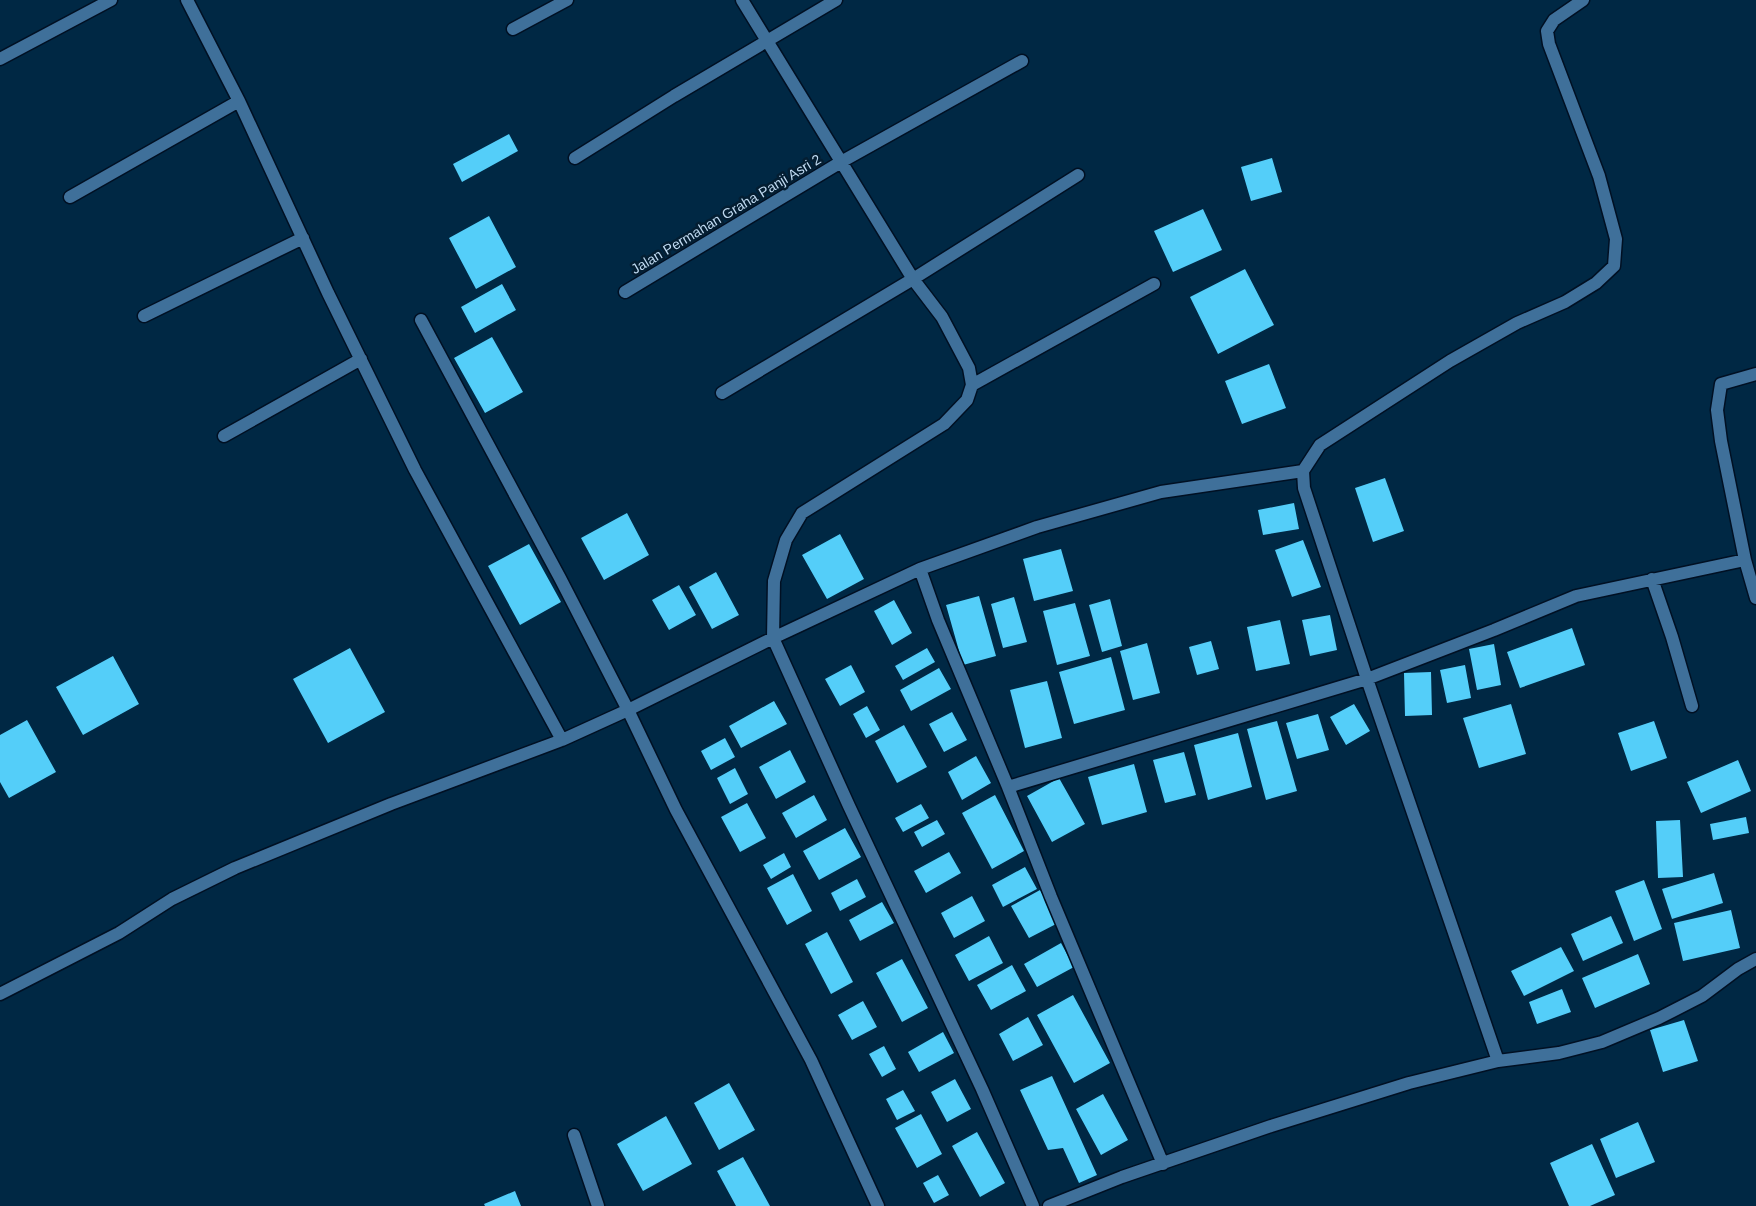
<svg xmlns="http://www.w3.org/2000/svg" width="1756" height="1206" viewBox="0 0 1756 1206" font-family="Helvetica,sans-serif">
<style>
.building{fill:#54cef9}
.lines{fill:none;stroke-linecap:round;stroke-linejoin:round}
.minor-casing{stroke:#001023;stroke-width:15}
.minor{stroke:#3f709a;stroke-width:12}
.labels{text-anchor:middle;stroke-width:5;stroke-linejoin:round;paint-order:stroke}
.street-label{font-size:14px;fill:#c0daf1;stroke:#041e32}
</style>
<rect width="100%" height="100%" fill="#002844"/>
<path class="building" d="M509,134L518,151L462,182L453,164Z
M1272,158L1282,192L1251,201L1241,167Z
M1203,209L1222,250L1173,272L1154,231Z
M489,216L516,267L476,289L449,238Z
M1245,269L1274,325L1218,354L1190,297Z
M502,284L516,310L475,333L461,307Z
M492,337L523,392L485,413L454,358Z
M1269,364L1286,408L1242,424L1225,381Z
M1385,478L1404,531L1373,542L1355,488Z
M1294,503L1299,529L1263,535L1258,510Z
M627,513L649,555L604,580L581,538Z
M840,534L864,579L827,599L802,555Z
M1303,540L1321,587L1292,597L1275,550Z
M529,544L561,602L520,625L488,566Z
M1061,549L1073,591L1034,601L1023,559Z
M716,572L739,615L712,629L689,587Z
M679,585L696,615L669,630L652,600Z
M979,596L996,656L963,665L946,605Z
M1014,597L1027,642L1003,648L991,604Z
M1110,599L1122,646L1102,652L1089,605Z
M894,600L912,633L892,645L874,611Z
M1075,603L1090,656L1057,665L1043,611Z
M1330,615L1337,650L1310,656L1302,620Z
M1280,620L1290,664L1256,671L1247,627Z
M1572,628L1585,665L1520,688L1507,652Z
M1211,641L1219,669L1197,675L1189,647Z
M1147,643L1160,693L1133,700L1120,651Z
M1494,644L1501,685L1477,690L1469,649Z
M350,648L385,712L328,743L293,679Z
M927,648L935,662L903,680L895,666Z
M113,656L139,704L83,735L56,687Z
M1111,657L1125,710L1074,724L1059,672Z
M851,665L865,692L840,706L825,679Z
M1465,665L1471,698L1447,703L1440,670Z
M939,668L951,689L911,711L900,690Z
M1431,672L1432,715L1405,716L1404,673Z
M1047,681L1062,738L1025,748L1010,690Z
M774,701L787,724L741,748L729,726Z
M1354,704L1370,731L1346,745L1330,717Z
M1511,704L1526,754L1479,768L1463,718Z
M867,706L880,730L866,738L853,714Z
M952,712L967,740L944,752L929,724Z
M1318,714L1329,750L1297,759L1286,723Z
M27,720L56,772L9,798L0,782V735Z
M1277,721L1297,791L1266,800L1247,729Z
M1654,721L1667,758L1631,771L1618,733Z
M904,725L927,767L897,783L875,741Z
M1238,733L1252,787L1208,800L1194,745Z
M725,738L735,757L711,770L701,751Z
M790,750L806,782L776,799L759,767Z
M1184,752L1196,795L1165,803L1153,760Z
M976,756L991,783L962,800L948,772Z
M1738,760L1751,791L1701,813L1687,782Z
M1134,764L1147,812L1102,825L1088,777Z
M735,768L748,794L730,804L717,778Z
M1059,778L1085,824L1052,842L1027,796Z
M814,795L827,820L796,838L782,813Z
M995,795L1024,851L992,869L962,813Z
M747,803L766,838L740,852L721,817Z
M921,804L929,818L903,832L895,818Z
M1746,817L1749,833L1713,840L1710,824Z
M937,820L945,834L922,847L914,832Z
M1680,820L1683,877L1658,878L1656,821Z
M845,828L861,857L819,880L803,851Z
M949,852L961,873L926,893L914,871Z
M784,853L791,867L771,879L763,865Z
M1025,867L1037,889L1003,907L992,885Z
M1714,873L1723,903L1672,919L1662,889Z
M793,874L812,911L787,925L767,888Z
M857,879L866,897L840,911L831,893Z
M1644,880L1662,929L1634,941L1615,891Z
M1040,890L1058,923L1029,938L1011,906Z
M972,896L985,921L954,938L941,913Z
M882,902L894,923L860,941L849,920Z
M1731,910L1740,948L1683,961L1674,923Z
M1611,916L1623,943L1583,961L1571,934Z
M827,932L853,982L831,994L805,944Z
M989,936L1003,963L969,981L955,955Z
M1061,943L1074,967L1037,987L1024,964Z
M1561,947L1574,971L1524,996L1511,971Z
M1638,954L1650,984L1595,1008L1582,978Z
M902,959L928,1008L902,1022L876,973Z
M1012,965L1026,991L991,1010L977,985Z
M1562,989L1571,1012L1537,1024L1529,1002Z
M1073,995L1110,1063L1074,1083L1037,1015Z
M863,1001L877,1027L852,1040L838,1015Z
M1028,1017L1043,1045L1013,1061L999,1034Z
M1684,1020L1698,1061L1663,1072L1650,1030Z
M943,1032L954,1053L919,1072L908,1052Z
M884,1046L896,1069L882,1077L869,1054Z
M1052,1076L1097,1175L1079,1183L1063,1148L1048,1150L1020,1090Z
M955,1079L971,1109L947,1122L931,1092Z
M729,1083L755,1130L719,1150L694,1103Z
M903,1090L915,1111L897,1120L886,1099Z
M1103,1094L1128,1140L1101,1155L1076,1109Z
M921,1114L942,1154L917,1168L895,1128Z
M666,1116L692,1164L643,1191L617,1144Z
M1638,1122L1655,1162L1616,1178L1600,1139Z
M977,1132L1005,1183L980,1197L952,1146Z
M1592,1144L1615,1195L1590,1206H1569L1550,1163Z
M743,1157L770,1206H736L717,1171Z
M938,1175L949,1195L934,1203L923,1183Z
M515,1191L521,1206H485L484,1204Z"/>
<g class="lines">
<defs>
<path id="minor" d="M187,0L239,101L328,293L415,470L562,740
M742,0L913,279L942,317L969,368L972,385L967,400L944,424L802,513L786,540L774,581L773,638L849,806L982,1089L1033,1206
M513,29L567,0
M0,59L111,0
M575,158L674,96L836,0
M70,197L239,101
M625,292L841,162L1022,61
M144,316L303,238
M421,320L560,578L628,710L676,810L811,1060L878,1206
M1756,374L1721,384L1717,410L1721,441L1745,560L1756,598
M972,385L1154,284
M722,393L913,279L1078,175
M224,436L361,359
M920,569L938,620L1008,787L1051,897L1163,1164
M1652,579L1672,637L1692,706
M1008,787L1367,679L1494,630L1576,596L1745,560
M0,994L119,933L172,899L235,868L391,804L562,740L628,710L773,638L920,569L1037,527L1161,492L1303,471
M1498,1061L1367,679L1304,488L1303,471L1320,445L1450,361L1517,323L1565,302L1596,283L1614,266L1616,239L1599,176L1549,44L1547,31L1554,20L1583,0
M574,1135L598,1206
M1049,1206L1122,1177L1271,1126L1409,1083L1498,1061L1559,1053L1602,1042L1659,1018L1702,996L1738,969L1756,959"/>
</defs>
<use href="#minor" class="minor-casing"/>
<use href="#minor" class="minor"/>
</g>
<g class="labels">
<g class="street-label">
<text transform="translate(726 214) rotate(-31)" y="5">Jalan Permahan Graha Panji Asri 2</text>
</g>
</g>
</svg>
